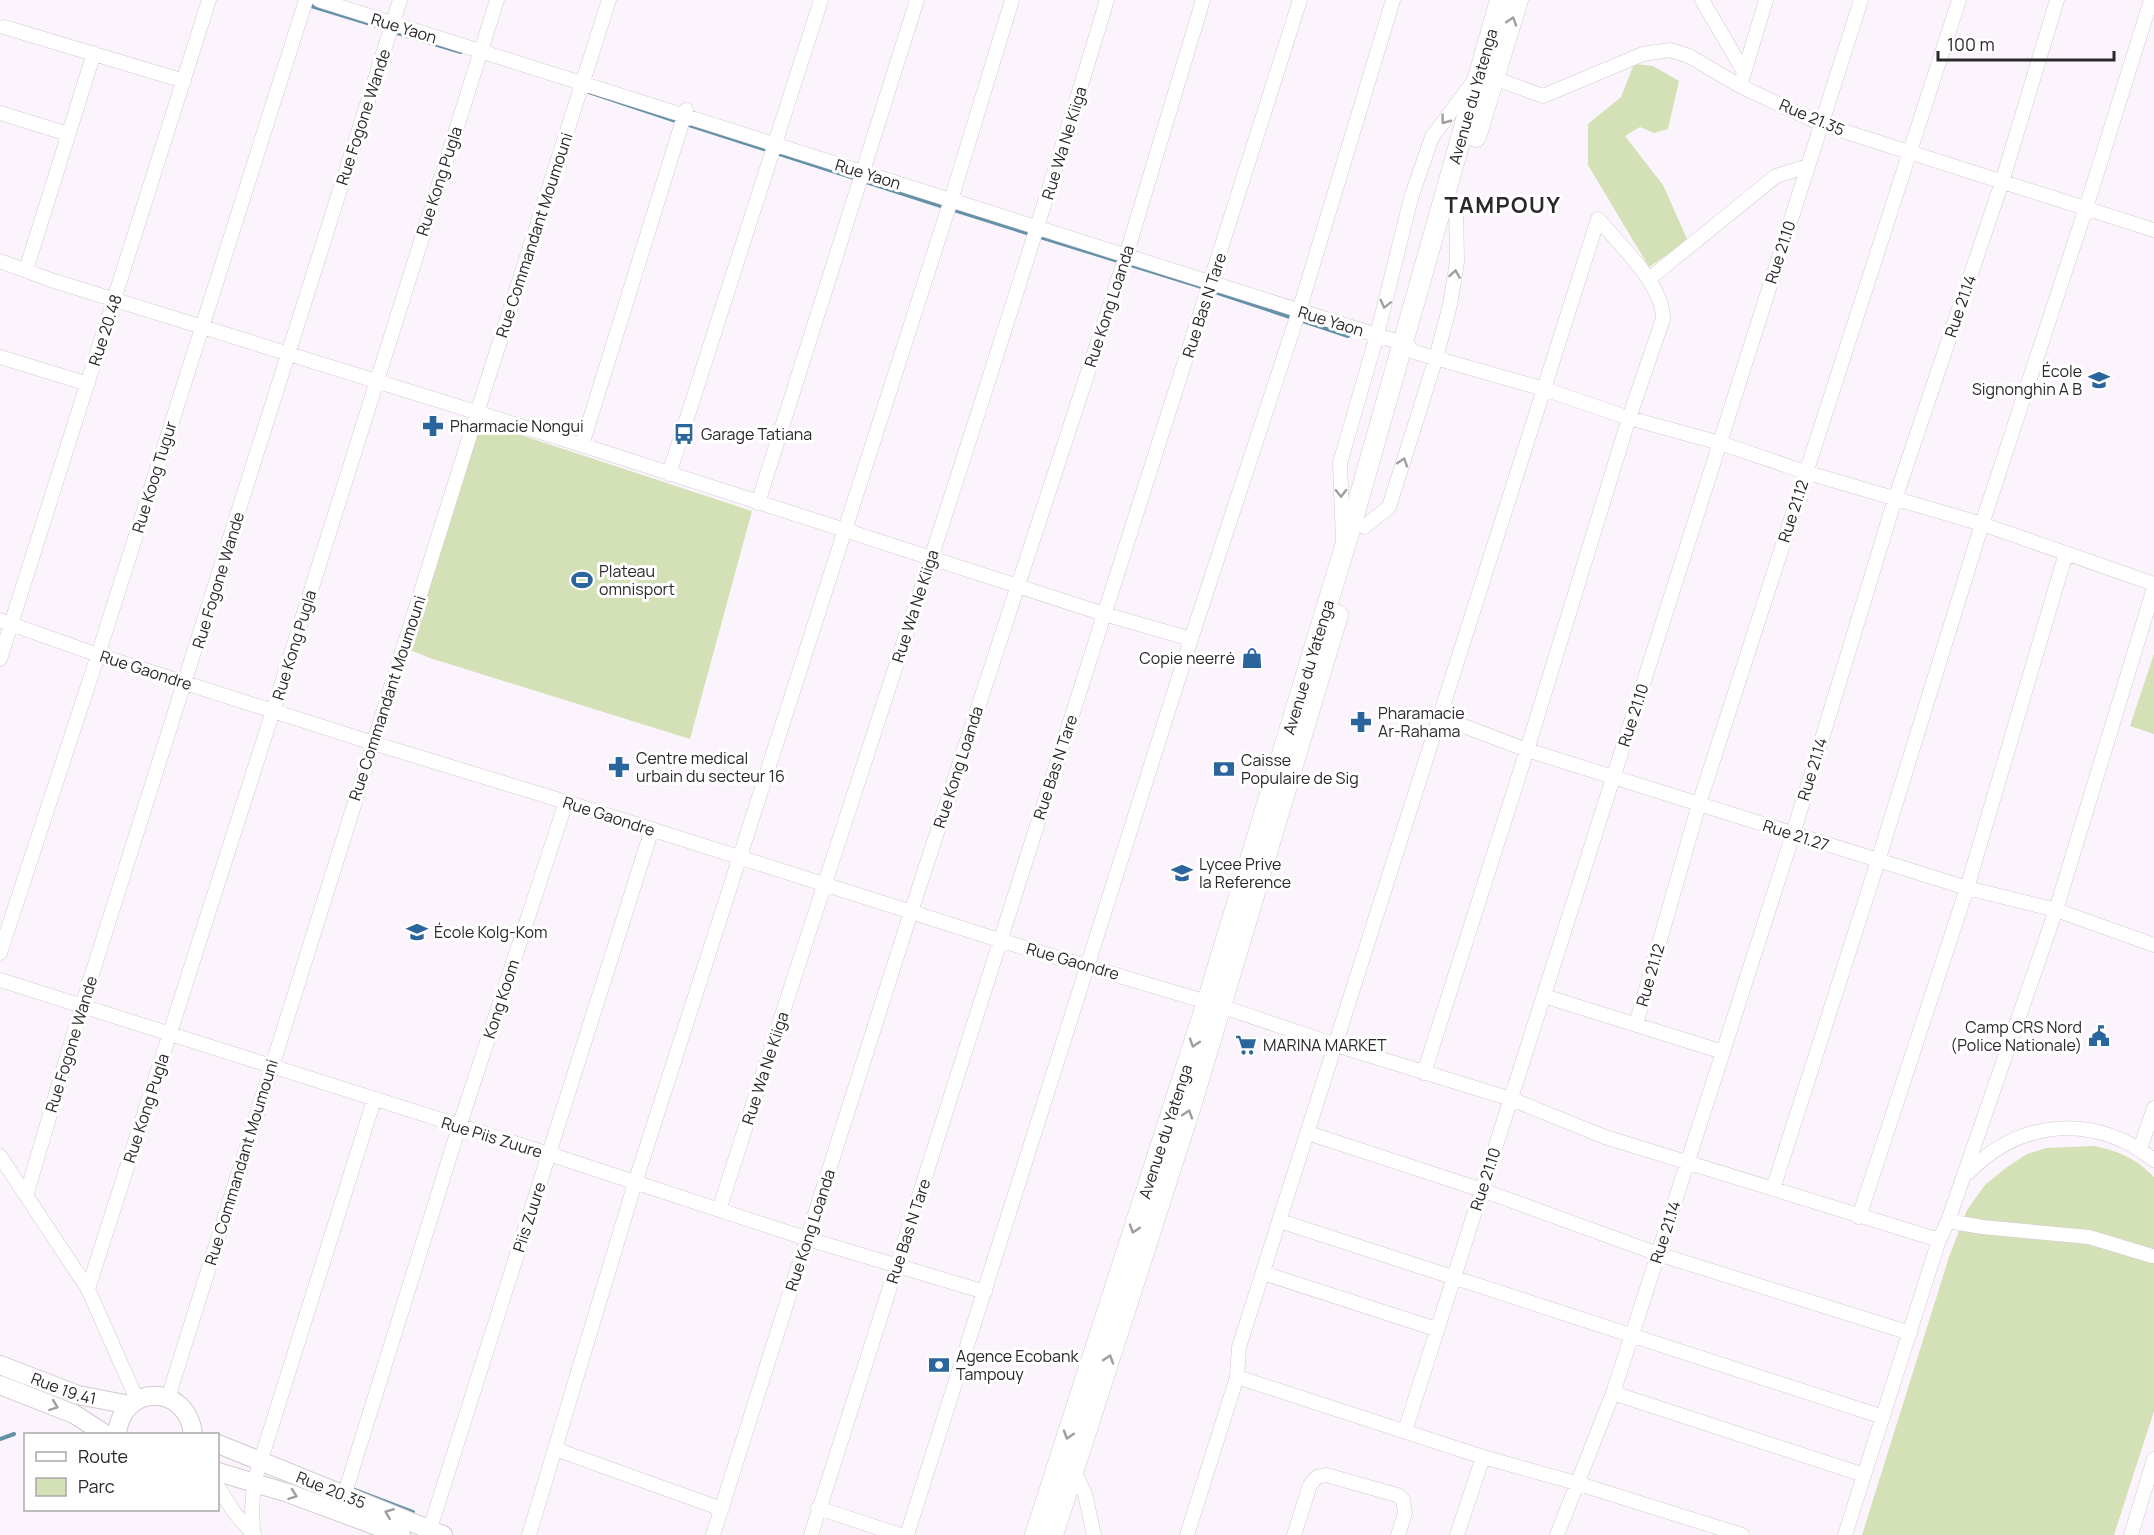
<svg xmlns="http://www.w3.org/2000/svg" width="2154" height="1535" viewBox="0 0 2154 1535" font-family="Manrope,sans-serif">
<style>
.green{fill:#d4e0b5}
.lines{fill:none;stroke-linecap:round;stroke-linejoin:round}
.stream{stroke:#6291a8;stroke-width:4}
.street-casing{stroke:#d2c9d1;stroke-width:15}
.secondary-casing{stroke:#d2c9d1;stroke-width:20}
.primary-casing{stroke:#d2c9d1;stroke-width:21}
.street{stroke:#fff;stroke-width:14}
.secondary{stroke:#fff;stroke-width:18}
.primary{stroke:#fff;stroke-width:20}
.oneway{stroke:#a09ea0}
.labels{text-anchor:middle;stroke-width:6;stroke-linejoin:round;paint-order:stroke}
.street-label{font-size:16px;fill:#2b282b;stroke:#fff}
.poi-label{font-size:16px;fill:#2b282b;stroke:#fff;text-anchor:start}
.district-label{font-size:22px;font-weight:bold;letter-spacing:1.5px;fill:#2b282b;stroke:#fff}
</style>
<rect width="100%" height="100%" fill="#fcf4fc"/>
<path class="green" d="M1634,64L1653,66L1679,81L1668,129L1654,133L1640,127L1625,136L1663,185L1688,241L1649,267L1588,165V124L1621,97Z
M481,422L752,511L690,739L430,658L408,649Z
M2154,654V734L2130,726Z
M2095,1146C2121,1152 2135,1158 2154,1177V1411L2114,1535H1862L1949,1257L1967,1210L1985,1185L2007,1167L2027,1154L2046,1148Z"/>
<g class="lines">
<path class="stream" d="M308,5L387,29
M394,32L461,52
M589,92L679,122
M686,124L944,207
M951,209L1030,234
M1037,236L1205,288
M1212,291L1293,318
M1300,320L1348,336
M0,1439L14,1434
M350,1488L413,1512"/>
<defs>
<path id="street" d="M319,0L1405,344L1414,352L1544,389L1629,418L1720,443L1805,472L1982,524L2154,584
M1702,0L1744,72
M4,27L184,81
M1488,76L1543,96L1643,54L1670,50L1689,56L1740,86L1821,124L2154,230
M1740,86L1766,0
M0,113L68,134
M0,261L51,280L582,445L1104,614L1191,639
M26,270L94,53
M1649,279L1776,176L1808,166
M0,357L88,384
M582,445L686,110
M669,474L821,0
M758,503L917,0
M1364,527L1389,507L1436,358L1450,305L1457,262L1456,206
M1343,540L1340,463L1377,335L1411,198L1432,137L1473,82
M0,620L98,655L373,743L566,802L999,940L1220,1006L1336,1045L1511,1099L1605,1137L1939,1240
M0,659L209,0
M1440,717L1527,750L1967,888L2056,910L2154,945
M0,953L98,655L306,0
M0,980L549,1154L808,1239L985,1292
M1544,996L1723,1052
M1636,1024L1699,804L1959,0
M1424,1073L1527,750L1629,418L1663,319C1663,284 1620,245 1598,219
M1308,1133L1482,1190L1658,1254L1910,1333
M2140,1149L2154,1108
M0,1156L88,1289L137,1400
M1968,1173C2020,1119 2094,1113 2154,1160
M1773,1189L1878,861L1982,524L2086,208L2151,0
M26,1196L82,1006L400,0
M719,1210C848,807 985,405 1107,0
M1859,1217L1967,888L2066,553
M1280,1221L1883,1417
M1948,1221L1982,1227L2089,1237L2152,1256
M1263,1273L1436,1329
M88,1289L273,711L497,0
M1237,1377L1483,1457L1576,1483L1742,1535
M1613,1393L1864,1475
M168,1398L477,413L609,0
M1405,1431L1861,0
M555,1449L722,1509
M1074,1471L1085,1494L1094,1535
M218,1487L234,1512L254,1535
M344,1496L459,1127L566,802
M818,1508L900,1535
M253,1533L252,1510L254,1482L374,1100
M428,1535L652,829
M529,1535L635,1183L951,200L1012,0
M713,1535L911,912L1126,256L1203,0
M811,1535L1300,0
M907,1535L1191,639L1299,311L1393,0
M1187,1535L1237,1377L1239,1347L1598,219
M1294,1535L1310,1485L1317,1477L1326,1475L1397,1495L1403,1500L1405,1513L1398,1535
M1457,1535L1483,1457
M1557,1535L1613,1393L1632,1335L1793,834L1895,499L2002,182L2057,0
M1845,1535L1939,1240L1948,1221L2056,910L2154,588
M2131,1535L2154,1459"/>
<g id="secondary">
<path id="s1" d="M0,1365L78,1395L130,1405"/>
<path d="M0,1385L74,1414L105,1434"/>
<path d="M117,1434C122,1383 187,1383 193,1434"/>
<path id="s2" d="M218,1444L443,1535"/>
<path d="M218,1472L288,1493L401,1535"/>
</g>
<g id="primary">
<path d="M1476,137L1518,0"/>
<path id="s3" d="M1035,1535L1207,1002L1352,523L1500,0"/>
<path d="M1053,1535L1192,1103L1338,615"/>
</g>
</defs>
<use href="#street" class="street-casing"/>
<use href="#secondary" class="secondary-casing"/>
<use href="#primary" class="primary-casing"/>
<use href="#street" class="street"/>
<use href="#secondary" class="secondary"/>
<use href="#primary" class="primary"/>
</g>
<defs><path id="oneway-chevron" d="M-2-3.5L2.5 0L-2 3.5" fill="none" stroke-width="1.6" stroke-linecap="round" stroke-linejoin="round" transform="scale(1.5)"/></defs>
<g class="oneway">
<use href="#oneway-chevron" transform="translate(1512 21) rotate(-72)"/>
<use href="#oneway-chevron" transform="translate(1445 120) rotate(127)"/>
<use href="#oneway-chevron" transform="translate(1455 274) rotate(-81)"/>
<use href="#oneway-chevron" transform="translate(1385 304) rotate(104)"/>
<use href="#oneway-chevron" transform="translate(1403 462) rotate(-72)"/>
<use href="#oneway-chevron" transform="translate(1341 493) rotate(89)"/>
<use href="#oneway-chevron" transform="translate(1194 1043) rotate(108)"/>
<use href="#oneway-chevron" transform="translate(1188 1114) rotate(-72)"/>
<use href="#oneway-chevron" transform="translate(1134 1229) rotate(108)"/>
<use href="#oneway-chevron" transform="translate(1109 1359) rotate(-72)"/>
<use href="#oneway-chevron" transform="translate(54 1406) rotate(21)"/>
<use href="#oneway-chevron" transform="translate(1068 1435) rotate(108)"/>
<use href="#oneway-chevron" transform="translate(293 1495) rotate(20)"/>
<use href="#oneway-chevron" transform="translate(389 1513) rotate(-158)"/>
</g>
<defs>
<symbol id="school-bare" viewBox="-9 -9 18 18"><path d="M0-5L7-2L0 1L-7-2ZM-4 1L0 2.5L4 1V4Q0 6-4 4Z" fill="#2b659d" stroke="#fff" stroke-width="2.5" paint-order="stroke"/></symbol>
<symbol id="pharmacy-bare" viewBox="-9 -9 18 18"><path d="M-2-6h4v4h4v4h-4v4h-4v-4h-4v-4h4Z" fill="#2b659d" stroke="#fff" stroke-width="2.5" paint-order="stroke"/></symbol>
<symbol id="bus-bare" viewBox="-9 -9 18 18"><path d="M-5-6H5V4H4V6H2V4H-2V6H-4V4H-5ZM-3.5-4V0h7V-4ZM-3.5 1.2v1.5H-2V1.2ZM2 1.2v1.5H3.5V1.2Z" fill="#2b659d" stroke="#fff" stroke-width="2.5" paint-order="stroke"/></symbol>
<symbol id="stadium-bare" viewBox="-9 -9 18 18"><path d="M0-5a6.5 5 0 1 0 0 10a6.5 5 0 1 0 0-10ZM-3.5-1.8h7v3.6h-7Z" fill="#2b659d" stroke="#fff" stroke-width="2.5" paint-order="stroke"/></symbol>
<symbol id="shop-bare" viewBox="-9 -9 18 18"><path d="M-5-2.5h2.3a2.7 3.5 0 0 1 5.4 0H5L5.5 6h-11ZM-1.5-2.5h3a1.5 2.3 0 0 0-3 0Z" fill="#2b659d" stroke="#fff" stroke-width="2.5" paint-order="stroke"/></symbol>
<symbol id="bank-bare" viewBox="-9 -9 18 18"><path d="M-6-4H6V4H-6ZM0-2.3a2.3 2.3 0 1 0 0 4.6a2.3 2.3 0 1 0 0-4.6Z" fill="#2b659d" stroke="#fff" stroke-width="2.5" paint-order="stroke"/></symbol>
<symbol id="civic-bare" viewBox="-9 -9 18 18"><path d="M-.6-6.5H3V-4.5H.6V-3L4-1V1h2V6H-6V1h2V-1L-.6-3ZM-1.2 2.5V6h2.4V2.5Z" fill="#2b659d" stroke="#fff" stroke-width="2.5" paint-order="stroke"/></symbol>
<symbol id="supermarket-bare" viewBox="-9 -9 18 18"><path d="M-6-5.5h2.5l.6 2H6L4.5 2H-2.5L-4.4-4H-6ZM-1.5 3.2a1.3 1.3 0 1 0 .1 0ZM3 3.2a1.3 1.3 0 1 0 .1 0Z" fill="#2b659d" stroke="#fff" stroke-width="2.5" paint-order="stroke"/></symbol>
</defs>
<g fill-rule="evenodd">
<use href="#school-bare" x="2084" y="365" width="30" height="30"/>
<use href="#pharmacy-bare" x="418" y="411" width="30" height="30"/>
<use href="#bus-bare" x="669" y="419" width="30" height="30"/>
<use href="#stadium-bare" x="567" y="565" width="30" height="30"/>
<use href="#shop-bare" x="1237" y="643" width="30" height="30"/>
<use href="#pharmacy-bare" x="1346" y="707" width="30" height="30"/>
<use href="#pharmacy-bare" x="604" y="752" width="30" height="30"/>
<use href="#bank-bare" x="1209" y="754" width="30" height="30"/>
<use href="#school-bare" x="1167" y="858" width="30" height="30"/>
<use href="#school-bare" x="402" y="917" width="30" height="30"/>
<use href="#civic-bare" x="2084" y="1021" width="30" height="30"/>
<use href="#supermarket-bare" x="1231" y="1030" width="30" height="30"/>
<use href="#bank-bare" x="924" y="1350" width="30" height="30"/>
</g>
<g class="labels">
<g class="street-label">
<text transform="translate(404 28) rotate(17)" y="6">Rue Yaon</text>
<text dy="6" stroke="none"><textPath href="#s3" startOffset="1504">Avenue du Yatenga</textPath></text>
<text transform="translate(363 117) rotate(-72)" y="6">Rue Fogone Wande</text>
<text transform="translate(1812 117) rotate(23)" y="6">Rue 21.35</text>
<text transform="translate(1064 143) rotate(-73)" y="6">Rue Wa Ne Kiiga</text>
<text transform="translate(868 174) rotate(17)" y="6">Rue Yaon</text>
<text transform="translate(439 181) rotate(-72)" y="6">Rue Kong Pugla</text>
<text transform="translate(534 235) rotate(-72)" y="6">Rue Commandant Moumouni</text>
<text transform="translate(1780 252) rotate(-72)" y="6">Rue 21.10</text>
<text transform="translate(1204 305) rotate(-72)" y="6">Rue Bas N Tare</text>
<text transform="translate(1109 306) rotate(-72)" y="6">Rue Kong Loanda</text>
<text transform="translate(1960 306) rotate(-71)" y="6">Rue 21.14</text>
<text transform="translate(1331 321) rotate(17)" y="6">Rue Yaon</text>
<text transform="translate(105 330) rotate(-72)" y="6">Rue 20.48</text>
<text transform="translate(154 477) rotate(-73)" y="6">Rue Koog Tugur</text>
<text transform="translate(1793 511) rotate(-72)" y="6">Rue 21.12</text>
<text transform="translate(218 580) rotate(-73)" y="6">Rue Fogone Wande</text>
<text transform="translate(915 606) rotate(-72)" y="6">Rue Wa Ne Kiiga</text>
<text transform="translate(294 645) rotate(-73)" y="6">Rue Kong Pugla</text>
<text dy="6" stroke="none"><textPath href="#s3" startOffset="910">Avenue du Yatenga</textPath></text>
<text transform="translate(146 670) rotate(18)" y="6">Rue Gaondre</text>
<text transform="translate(387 698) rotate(-72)" y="6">Rue Commandant Moumouni</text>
<text transform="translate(1633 715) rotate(-72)" y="6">Rue 21.10</text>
<text transform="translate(958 767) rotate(-72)" y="6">Rue Kong Loanda</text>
<text transform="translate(1055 767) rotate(-72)" y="6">Rue Bas N Tare</text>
<text transform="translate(1812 769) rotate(-73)" y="6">Rue 21.14</text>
<text transform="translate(609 816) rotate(18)" y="6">Rue Gaondre</text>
<text transform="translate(1796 835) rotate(18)" y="6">Rue 21.27</text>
<text transform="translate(1073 961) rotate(16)" y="6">Rue Gaondre</text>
<text transform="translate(1650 975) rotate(-74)" y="6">Rue 21.12</text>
<text transform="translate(501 999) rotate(-72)" y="6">Kong Koom</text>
<text transform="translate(71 1044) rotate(-73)" y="6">Rue Fogone Wande</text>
<text transform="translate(765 1068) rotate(-72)" y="6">Rue Wa Ne Kiiga</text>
<text transform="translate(146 1108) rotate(-72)" y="6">Rue Kong Pugla</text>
<text dy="6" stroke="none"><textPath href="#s3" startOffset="424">Avenue du Yatenga</textPath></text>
<text transform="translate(492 1137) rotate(17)" y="6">Rue Piis Zuure</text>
<text transform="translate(241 1162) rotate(-73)" y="6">Rue Commandant Moumouni</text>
<text transform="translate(1485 1179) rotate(-72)" y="6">Rue 21.10</text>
<text transform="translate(529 1217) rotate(-72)" y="6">Piis Zuure</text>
<text transform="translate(810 1230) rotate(-72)" y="6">Rue Kong Loanda</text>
<text transform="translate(908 1231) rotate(-72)" y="6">Rue Bas N Tare</text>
<text transform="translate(1665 1232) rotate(-72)" y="6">Rue 21.14</text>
<text dy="6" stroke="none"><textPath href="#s1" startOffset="68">Rue 19.41</textPath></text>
<text dy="6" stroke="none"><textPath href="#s2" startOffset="122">Rue 20.35</textPath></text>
</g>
<g class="poi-label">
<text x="2082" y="377" text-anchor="end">École<tspan x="2082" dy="18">Signonghin A B</tspan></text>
<text x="450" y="432">Pharmacie Nongui</text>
<text x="701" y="440">Garage Tatiana</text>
<text x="599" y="577">Plateau<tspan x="599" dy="18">omnisport</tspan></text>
<text x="1235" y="664" text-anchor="end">Copie neerrė</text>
<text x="1378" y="719">Pharamacie<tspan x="1378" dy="18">Ar-Rahama</tspan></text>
<text x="636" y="764">Centre medical<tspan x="636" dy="18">urbain du secteur 16</tspan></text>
<text x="1241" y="766">Caisse<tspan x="1241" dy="18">Populaire de Sig</tspan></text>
<text x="1199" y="870">Lycee Prive<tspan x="1199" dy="18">la Reference</tspan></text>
<text x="434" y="938">École Kolg-Kom</text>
<text x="2082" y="1033" text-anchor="end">Camp CRS Nord<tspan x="2082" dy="18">(Police Nationale)</tspan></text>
<text x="1263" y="1051">MARINA MARKET</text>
<text x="956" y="1362">Agence Ecobank<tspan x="956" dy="18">Tampouy</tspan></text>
</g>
<g class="district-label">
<text x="1503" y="213">TAMPOUY</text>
</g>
</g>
<rect x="24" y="1433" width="195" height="78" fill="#ffffff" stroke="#aaa9aa" stroke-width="1.5"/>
<rect x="36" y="1452" width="30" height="9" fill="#ffffff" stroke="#aaa9aa" stroke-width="1.5"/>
<text x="78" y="1463" font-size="18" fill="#2b282b">Route</text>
<rect x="36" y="1478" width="30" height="18" fill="#d4e0b5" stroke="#aaa9aa" stroke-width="1.5"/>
<text x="78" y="1493" font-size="18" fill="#2b282b">Parc</text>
<path d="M1938 51v9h176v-9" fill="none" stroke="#2b282b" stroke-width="3"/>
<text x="1947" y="51" font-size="18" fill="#2b282b" stroke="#ffffff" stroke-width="4.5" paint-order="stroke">100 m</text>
</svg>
